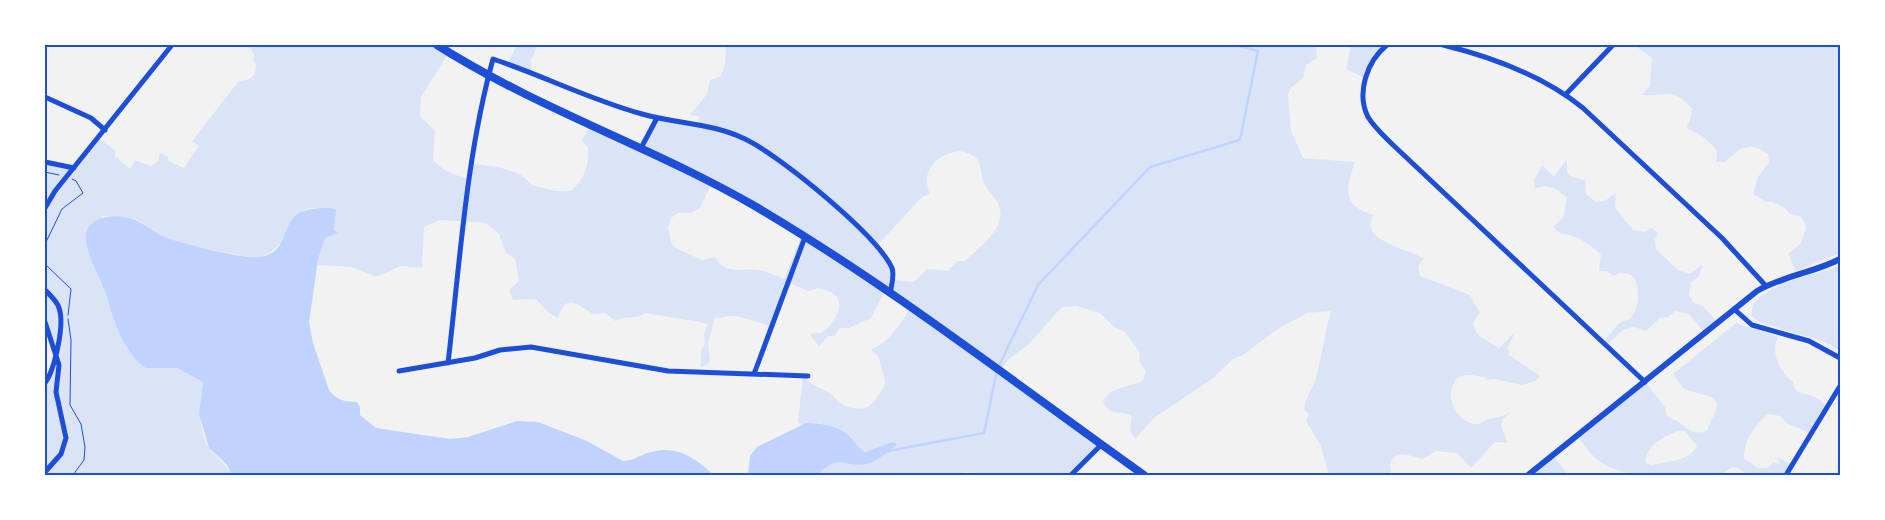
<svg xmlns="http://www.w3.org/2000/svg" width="1885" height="520" viewBox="0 0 1885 520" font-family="Helvetica,sans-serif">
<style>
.green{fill:#dbe4f7;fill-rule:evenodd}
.water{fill:#bfd3fe}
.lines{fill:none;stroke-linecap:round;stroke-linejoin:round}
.stream{stroke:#bfd3fe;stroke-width:2.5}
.path{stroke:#1d4ed8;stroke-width:1}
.minor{stroke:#1d4ed8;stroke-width:5}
.tertiary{stroke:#1d4ed8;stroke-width:6}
.primary{stroke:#1d4ed8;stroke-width:8}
.neatline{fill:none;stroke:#1d4ed8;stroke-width:2}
</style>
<rect width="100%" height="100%" fill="#f2f2f2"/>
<path class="green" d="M238,45H438L448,54L421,97L420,116L435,131L433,160C445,172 454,176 470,178L474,164L498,167L520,174L532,185L538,187L556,191H571C585,178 589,166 588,147L582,141L590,125L642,147L659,118L698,123L700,117L690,115L707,94L710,80L721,76L725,64L726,45H1316L1317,58L1306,65L1303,78L1292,87L1288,94L1291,131L1303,158L1355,162C1346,188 1341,206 1374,215C1356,241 1411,249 1424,259L1418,266L1420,276L1470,295L1480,313L1473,323C1475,338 1488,340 1499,348L1515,332L1508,347L1509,355L1540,376L1536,381L1522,385L1494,379L1487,380V378C1475,376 1466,372 1456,379C1455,383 1452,387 1451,390C1448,405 1463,426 1478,424C1482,424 1485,420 1488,419C1497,418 1503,416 1511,412L1503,419L1501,426L1508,443L1495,442L1471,468L1457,453L1436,451L1422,459C1410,456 1396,449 1390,463L1391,472L1388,475H1329L1320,444L1306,421L1309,414L1304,410C1305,398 1311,392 1315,381C1322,358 1324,334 1331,311L1307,313L1276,330L1246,353L1232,360L1212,379L1154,418L1136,438L1132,435L1130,428L1132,416C1118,409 1110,418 1103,401C1114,385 1128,388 1143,381L1146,371L1140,362L1139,351L1125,332L1114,327L1100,313L1076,306L1062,307L1028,345L1009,359L1000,371L1101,444L1071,475H973L968,472L949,475H819C832,456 840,464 858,464C872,465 886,454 896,444L865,452C859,448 857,446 853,441C841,427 818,419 801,425L798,422L803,375C811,387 821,387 832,395C835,397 837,401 840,403C854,411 869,412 877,397C880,393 884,388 885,383C885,378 880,365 879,357L871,350C890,341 899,326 910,309L884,293L871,318L849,328H840L834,336H828L819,346L810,335C814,332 816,334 821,333C831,328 846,306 836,296C832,292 823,290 818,288L808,291L786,282L769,326C757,322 747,318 734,316C726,315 723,320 715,317L708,343L710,360L708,364L701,367V350L705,344L704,334L708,324C687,319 666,317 645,313C636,320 624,315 615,321L605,313L593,314C579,306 566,291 558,318L549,313L536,299L513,300L509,290L519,281L515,259L506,253L499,234L486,223L440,220L424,227L422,268L400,266L377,277L351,267L317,265L325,238L338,232L334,231L333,223L336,216C285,185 296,252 258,257C244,258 180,244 165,238C153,233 144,222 132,218C123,216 111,217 102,216L90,255L105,286L115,321L132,354L142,366L177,368L203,382C200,403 197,428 209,448C215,458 226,463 232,475H45V383L55,357L45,322V161L74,168L99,139L115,150V156L130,169L135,160L151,166L158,161L160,153L168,156V161L184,168L199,146L192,141L238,82L249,79L255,74L256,64L253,60L254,54L250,48ZM959,151C989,156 976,173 987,188C994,199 1003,204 1000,219C996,236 977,249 965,261H957L948,271L927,269L914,282L895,280L893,271L877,246L922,197L930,194C920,171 936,155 959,151ZM712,183L802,235L784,279C776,276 766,270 758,270C740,268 725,275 715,257L702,260L674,247L671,242L668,227L671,218L678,213H691L700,208Z
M526,45H538L531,60L532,73L508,63L516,47Z
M1351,45H1388L1381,50L1365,78L1346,69Z
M1634,45H1840V253L1796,271L1788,254L1801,243L1806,228L1805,222L1800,216L1790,214L1784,207L1772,202H1766L1753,194L1758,177L1769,162L1768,154C1749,140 1740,148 1725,162H1716L1717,151C1710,142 1699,132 1688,129L1687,125L1690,121L1692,109C1672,86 1667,97 1642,95L1650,86L1652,58Z
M1567,159V172L1572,177L1585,180L1586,194L1596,202L1605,201L1616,192L1615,208L1633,230L1645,232L1651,228L1659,233L1655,239L1656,249L1678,270L1690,274L1703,264L1699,276L1691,283L1689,295L1694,303L1703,306L1716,321L1703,331L1689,314L1675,311L1668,317L1660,318L1646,331L1634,327L1623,330L1608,344L1605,341C1609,335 1614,328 1620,323C1625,320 1630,320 1633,315C1639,306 1641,281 1631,275C1628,273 1623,273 1619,273L1614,276L1606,271H1599L1601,255C1592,245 1575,234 1561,234L1553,227L1563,218L1567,198C1558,189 1547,182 1535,189L1534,180L1542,165L1554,177Z
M1840,266V351L1825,342L1759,322L1752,316C1752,311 1751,306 1755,302C1771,283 1816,274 1840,266Z
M1736,323L1778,337C1770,354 1780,371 1793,382C1794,395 1805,392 1815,397C1819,399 1824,404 1828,408L1812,434L1788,424L1780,416L1768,414C1755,425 1744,440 1744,458L1758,468H1768L1773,462L1780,464L1777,457L1792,465L1787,475C1776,475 1760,478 1750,475C1737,471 1737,460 1722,475C1682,475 1633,484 1599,461C1591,455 1585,445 1578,438L1646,383L1665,407L1667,416C1671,419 1678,420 1681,424C1688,430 1697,436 1707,430L1716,410L1717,404L1712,397L1684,389L1673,374ZM1678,431H1685L1697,446C1689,462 1667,461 1652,465L1646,463C1645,445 1664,437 1678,431Z
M1554,457L1568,475H1529Z"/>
<path class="water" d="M331,208L336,210L334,230L338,233L325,238L318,260L309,322L313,343L329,390C338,401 343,401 357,402L360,407V415L376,428L450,439L468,437L517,421L538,422L587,441L623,461C632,461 637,457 645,454C675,443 693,457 714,475H232L227,465L209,448L199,414L203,382L177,368H146C127,357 114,323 109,303C104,284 86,255 86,239C85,215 116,213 133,219C146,224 156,235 170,239C189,245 241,259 259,257C287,253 280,232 295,216C303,208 320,208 331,208Z
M806,423C820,423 837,425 848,435C855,441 856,447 865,452L893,442L897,444C889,451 880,459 870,463C849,470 836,451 819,475H748L750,456L757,447Z"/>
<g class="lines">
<path class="stream" d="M888,451L984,433L997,370L1038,285L1150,167L1240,140L1258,51L1236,45"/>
<path class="path" d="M45,172L59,175
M68,315L71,289L46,265V242L62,209L83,193L76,181L72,179
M68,319L71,340L70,405L81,424L85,447L84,460L73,475"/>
<path class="minor" d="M1387,45C1367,61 1356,93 1368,117C1374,127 1384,136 1392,144L1645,382
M1443,45C1492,57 1544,76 1583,108L1722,238L1766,286
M1566,94L1613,45
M45,97L91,118L105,130
M641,148L657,118
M45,162L74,168
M45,208L55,191L172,45
M45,290C50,295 57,301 59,308C65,324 55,369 45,383
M1734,309L1752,325L1809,341L1840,358
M45,322L59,365L56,392L66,438L61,454L45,472
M448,363C460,262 466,157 493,59C544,76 591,100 642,114C677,124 712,123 745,139C779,155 877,235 892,268C895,276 891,286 890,294
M399,371L475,358L500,350L531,347L668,371L808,376
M754,374L805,237
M1071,475L1101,445
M1786,475L1840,386"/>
<path class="tertiary" d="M1528,475L1757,291C1785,275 1813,273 1840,259"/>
<path class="primary" d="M437,45C538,109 650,146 753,205C888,284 1016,384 1144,475"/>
</g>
<rect width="1885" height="520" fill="none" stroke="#ffffff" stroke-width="92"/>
<rect x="46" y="46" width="1793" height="428" class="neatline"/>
</svg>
